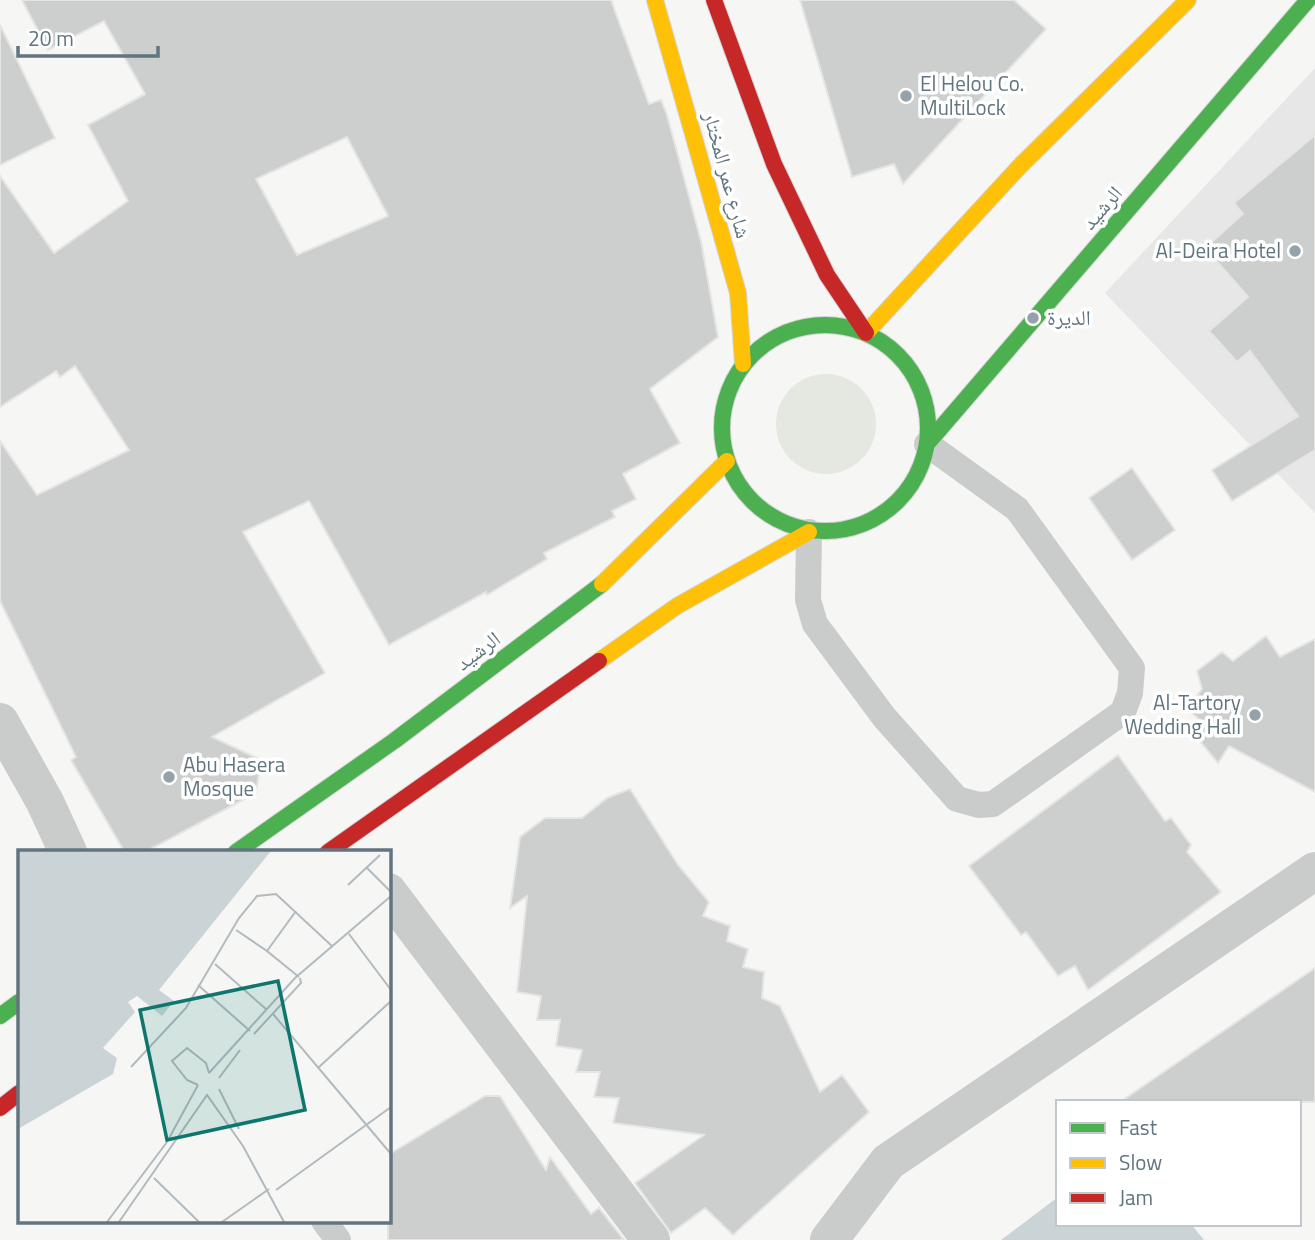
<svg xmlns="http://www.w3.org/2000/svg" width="1315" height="1240" viewBox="0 0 1315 1240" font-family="'Titillium Web','Noto Naskh Arabic',sans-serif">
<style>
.built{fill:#e6e7e6}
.green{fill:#e5e8e1}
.water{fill:#cad4d6}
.building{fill:#cdcfcf;stroke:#e5e5e4;stroke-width:2;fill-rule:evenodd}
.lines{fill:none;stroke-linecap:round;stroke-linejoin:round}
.fast-casing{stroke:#d3d4d4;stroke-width:18}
.slow-casing{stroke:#d3d4d4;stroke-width:18}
.jam-casing{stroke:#d3d4d4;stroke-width:18}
.lane{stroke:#cacccc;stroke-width:26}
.street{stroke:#cacccc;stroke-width:38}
.fast{stroke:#4caf50;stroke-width:16}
.slow{stroke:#ffc107;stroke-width:16}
.jam{stroke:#c62828;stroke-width:16}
.poi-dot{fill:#95a2a9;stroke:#fff;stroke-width:2.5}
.labels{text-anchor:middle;stroke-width:7;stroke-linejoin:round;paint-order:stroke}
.poi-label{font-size:21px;fill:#617580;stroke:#fff;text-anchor:start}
.street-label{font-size:21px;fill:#617580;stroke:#fff}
.inset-road{fill:none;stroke:#b1babf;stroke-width:2}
.view{fill:#0f766e;fill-opacity:0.15;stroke:#0f766e;stroke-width:3.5}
.inset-edge{fill:none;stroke:#617580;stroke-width:3.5}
</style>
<rect width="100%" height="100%" fill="#f6f6f4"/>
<path class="built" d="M1315,68V513L1105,293Z"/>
<path class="green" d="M776 424a50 50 0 1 1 100 0a50 50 0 1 1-100 0Z"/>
<path class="water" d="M1058,1197V1224H1191L1204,1240H1001Z"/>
<path class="building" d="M22,0H611L649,104L661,100L667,115L701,241L718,337L650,389L680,443L623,474L636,499L612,511L615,517L544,553L547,559L487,595L486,592L389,645L309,501L243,532L325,673L212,737L261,760L256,793L147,851H124L71,760L76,757L0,601V441L37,495L129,450L75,366L60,377L56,371L0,407V176L54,253L128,201L88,125L145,94L104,21L48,50ZM347,137L388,216L297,255L256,179Z
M800,0H1014L1046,29L903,184L894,164L852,177Z
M0,25L55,138L0,165Z
M1315,135V450L1232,501L1212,470L1298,416L1250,351L1237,362L1209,331L1248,297L1205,248L1243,214L1234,203Z
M1132,468L1175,530L1132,560L1089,498Z
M1266,636L1280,657L1315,639V792L1229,746L1218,763L1194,734L1201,721L1187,709L1202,689L1197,671L1222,652L1233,661Z
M1118,755L1165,821L1171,818L1191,845L1187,852L1221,892L1088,990L1075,966L1058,976L1026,932L1021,935L969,866Z
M630,789L678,865L709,902L703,916L730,926L727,941L748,949L743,967L764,972L762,998L780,1006L820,1092L842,1075L869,1112L733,1235L705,1208L671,1233L635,1183L704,1135L613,1123L619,1098L594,1097L600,1072H576L582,1050L556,1046L560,1020H537L541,996L517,992L527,896L510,908L520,837L545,818H582L607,798Z
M1315,968V1102H1120Z
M485,1096H500L546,1170L550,1157L591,1214L599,1208L624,1240H388V1155Z"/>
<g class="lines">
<defs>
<path id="fast" d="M722 428a103 103 0 1 1 206 0a103 103 0 1 1-206 0Z
M927,444L1308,0
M236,852L394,741L602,584
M0,1016L19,1002"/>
<path id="slow" d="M655,0L738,293L743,364
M866,333L1021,165L1188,0
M602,584L727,461
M599,661L677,606L809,532"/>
<path id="jam" d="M714,0L774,164L827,275L866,333
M328,852L599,661
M0,1108L19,1093"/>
</defs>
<use href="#fast" class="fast-casing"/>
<use href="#slow" class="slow-casing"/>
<use href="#jam" class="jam-casing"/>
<path class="lane" d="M809,532L808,600L815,624L884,717L957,799L979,805L993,804L1123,712L1130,693L1132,668L1017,509L927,444
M324,1221L338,1240"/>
<path class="street" d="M0,722L45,802L68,852
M388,892L651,1240
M829,1240L888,1162L1315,871"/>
<use href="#fast" class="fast"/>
<use href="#slow" class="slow"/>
<use href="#jam" class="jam"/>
</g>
<g class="poi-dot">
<circle cx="906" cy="96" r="7"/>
<circle cx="1295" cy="251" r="7"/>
<circle cx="1033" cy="318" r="7"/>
<circle cx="1255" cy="715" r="7"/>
<circle cx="169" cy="777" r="7"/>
</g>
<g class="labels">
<g class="poi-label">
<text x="920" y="91">El Helou Co.<tspan x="920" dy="24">MultiLock</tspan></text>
<text x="1281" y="258" text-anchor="end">Al-Deira Hotel</text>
<text x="1047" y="325">الديرة</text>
<text x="1241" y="710" text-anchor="end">Al-Tartory<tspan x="1241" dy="24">Wedding Hall</tspan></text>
<text x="183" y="772">Abu Hasera<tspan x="183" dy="24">Mosque</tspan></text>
</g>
<g class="street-label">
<text transform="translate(727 175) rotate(75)" y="7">شارع عمر المختار</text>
<text transform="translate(1102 208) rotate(-49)" y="7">الرشيد</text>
<text transform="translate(478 651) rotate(-37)" y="7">الرشيد</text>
</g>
</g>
<g transform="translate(18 850)">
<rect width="373" height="373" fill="#f6f6f4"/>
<path d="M0,1H253L141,140L156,151L144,166L119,146L110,152L117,162L85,198L99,208L95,224L0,279Z" fill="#cad4d6"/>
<path class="inset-road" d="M349,18L373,42M330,35L362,5M278,61L249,101L281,127M218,80L249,101M331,84L373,140M197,114L249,160M180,135L232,181M255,164L373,304M236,184L283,133L282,128M113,217L168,158L221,68L239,46L258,44L315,97M301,217L373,151M191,223L277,128L373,46M201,228L222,200M180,235L169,230L154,211L169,198L188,213L191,223M201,239L221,279M136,328L181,372M258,340L373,257M89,372L149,292L180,235M101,372L189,245L225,296L266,372M204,372L251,339"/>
<path class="view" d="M260,131L287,260L149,290L122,160Z"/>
<rect width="373" height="373" class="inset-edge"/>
</g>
<rect x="1056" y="1100" width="245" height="126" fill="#ffffff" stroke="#c0c8cc" stroke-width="2"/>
<rect x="1070" y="1123" width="35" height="10" fill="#4caf50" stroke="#c0c8cc" stroke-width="2"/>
<text x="1119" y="1135" font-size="21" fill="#617580">Fast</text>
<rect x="1070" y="1158" width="35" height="10" fill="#ffc107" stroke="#c0c8cc" stroke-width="2"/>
<text x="1119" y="1170" font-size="21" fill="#617580">Slow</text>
<rect x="1070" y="1193" width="35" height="10" fill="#c62828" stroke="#c0c8cc" stroke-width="2"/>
<text x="1119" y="1205" font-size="21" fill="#617580">Jam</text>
<path d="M18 46v10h140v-10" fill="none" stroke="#617580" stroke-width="3.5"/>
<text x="28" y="46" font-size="21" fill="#617580" stroke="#ffffff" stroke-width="5" paint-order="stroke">20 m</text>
</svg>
